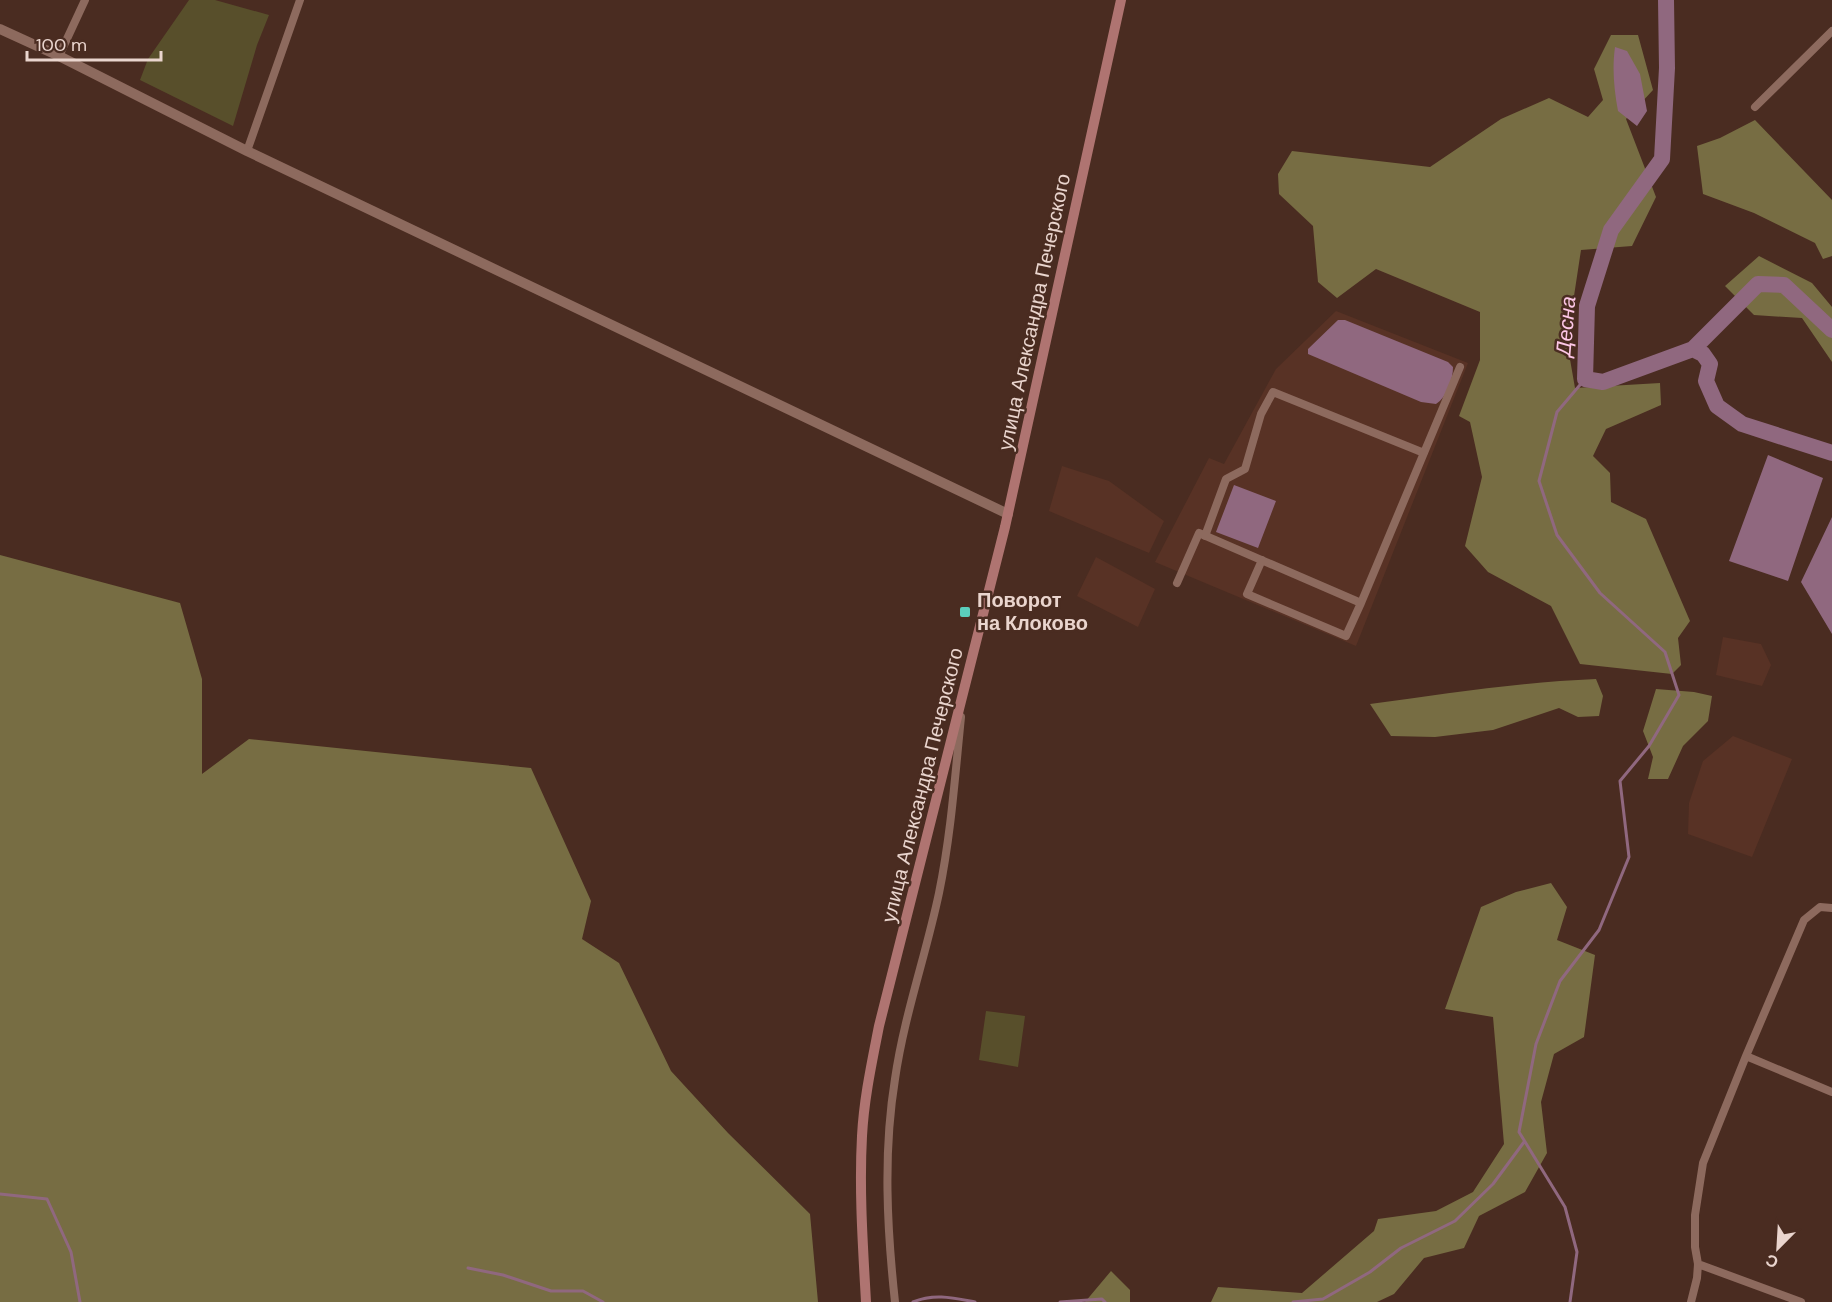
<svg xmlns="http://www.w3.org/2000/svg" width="1832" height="1302" viewBox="0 0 1832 1302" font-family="'DM Sans',sans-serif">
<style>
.built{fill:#583225}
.green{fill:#584f2b}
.forest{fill:#776d43}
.water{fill:#90687f}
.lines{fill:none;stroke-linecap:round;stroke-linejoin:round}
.stream{stroke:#90687f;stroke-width:3}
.river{stroke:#90687f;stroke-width:16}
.minor{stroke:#8d6a5e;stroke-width:8}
.tertiary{stroke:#8d6a5e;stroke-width:10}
.secondary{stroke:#af7471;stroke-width:10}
.poi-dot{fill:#5bcebc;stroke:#4a2c21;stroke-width:2}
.labels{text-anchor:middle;stroke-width:5;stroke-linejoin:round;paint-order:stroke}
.street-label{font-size:20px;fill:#ead5ce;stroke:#4a2c21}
.poi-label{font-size:20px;font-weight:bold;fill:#ead5ce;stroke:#4a2c21;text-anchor:start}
.water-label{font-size:21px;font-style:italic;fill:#fdc7e6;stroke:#4a2c21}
</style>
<rect width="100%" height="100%" fill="#4a2c21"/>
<path class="built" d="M1336,311L1468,363L1356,646L1155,562L1209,458L1224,464L1276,369Z
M1062,466L1109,481L1164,521L1149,553L1049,511Z
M1096,557L1155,589L1138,627L1077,596Z
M1723,637L1761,644L1771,665L1762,686L1716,675Z
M1733,736L1792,759L1752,857L1688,834L1689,803L1703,761Z"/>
<path class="green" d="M189,0H215L269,15L257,45L233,126L140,80L148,59Z
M986,1011L1025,1016L1018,1067L979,1060Z"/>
<path class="forest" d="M1611,35H1638L1653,90L1626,119L1656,197L1632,246L1581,250L1567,342L1575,388L1660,383L1661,405L1606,429L1593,456L1610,473L1611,502L1646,519L1690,621L1678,638L1681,665L1672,674L1580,664L1551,606L1488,572L1465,546L1482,477L1470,422L1459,416L1480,360V312L1376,269L1337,298L1318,282L1313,226L1279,194L1278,174L1292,151L1430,167L1501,119L1549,98L1588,117L1603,100L1594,69Z
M1755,120L1832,200V256L1823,259L1815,243L1754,213L1703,194L1697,146L1720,138Z
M1759,256L1812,283L1832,307V362L1802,318L1754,315L1725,286Z
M0,555L180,603L202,679V774L249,739L531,768L591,901L582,939L619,963L671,1071L728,1133L810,1214L818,1302H0Z
M1596,679L1603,696L1599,716L1578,717L1559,708L1493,730L1435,737L1391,736L1370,704C1445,694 1520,682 1596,679Z
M1656,689L1694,692L1712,696L1708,721L1683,746L1668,779H1648L1653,757L1643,731Z
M1551,883L1567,907L1557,940L1595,955L1584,1037L1554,1054L1541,1102L1547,1153L1525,1192L1479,1216L1464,1248L1424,1258L1394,1294L1377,1302H1211L1218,1287L1302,1293L1374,1231L1378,1219L1436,1211L1473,1192L1504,1144L1493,1017L1445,1009L1481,907L1516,892Z
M1111,1271L1130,1290V1302H1085Z"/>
<path class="water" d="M1615,47L1627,51L1640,74L1647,111L1637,126L1618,111C1614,89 1612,69 1615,47Z
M1338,320H1345L1448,362L1453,367C1453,380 1447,397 1436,404L1421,402L1308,354V349Z
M1768,455L1823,478L1788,581L1729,561Z
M1234,485L1276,501L1258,548L1216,532Z
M1832,517V634L1801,582Z"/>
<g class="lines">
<path class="stream" d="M0,1194L47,1199L71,1252L80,1302
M468,1268L503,1275L551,1291H583L603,1302
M913,1302C934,1293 954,1298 975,1302
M1060,1302L1102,1299L1105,1302
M1293,1302L1323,1299L1370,1272L1401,1248L1455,1221L1493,1184L1524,1142
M1570,1302L1577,1252L1565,1207L1519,1132L1536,1044L1560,981L1599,930L1629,857L1620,781L1649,746L1679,695L1665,652L1600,593L1557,535L1539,481L1557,412L1585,379"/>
<path class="river" d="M1666,0L1667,68L1662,159L1611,230L1587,306L1585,379L1603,382L1693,349L1758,284L1784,285L1832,330
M1693,349L1703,354L1710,364L1706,381L1717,406L1742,424L1832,453"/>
<path class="minor" d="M59,56L85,0
M1755,107L1832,31
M247,151L300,0
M1205,536L1226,479L1245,469L1261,414L1273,392L1424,453
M1262,560L1247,594L1346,636L1361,603
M1177,583L1199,533L1361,603L1460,367
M1746,1056L1832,1092
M1698,1264L1801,1302
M895,1302C887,1228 883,1153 895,1079C904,1016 926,955 939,893C951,835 955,776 961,717
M1691,1302L1697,1278L1698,1264L1695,1247V1215L1703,1163L1746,1056L1804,920L1820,907L1832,908"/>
<path class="tertiary" d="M0,29L59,56L247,151L1008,514"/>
<path class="secondary" d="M866,1302C863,1247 859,1191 862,1136C864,1098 872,1062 879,1026L1005,527L1121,0"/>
</g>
<rect class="poi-dot" x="959" y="606" width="12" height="12" rx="3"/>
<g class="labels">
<g class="street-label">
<text transform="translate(1034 312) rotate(-78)" y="7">улица Александра Печерского</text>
<text transform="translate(922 785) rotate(-76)" y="7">улица Александра Печерского</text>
</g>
<g class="poi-label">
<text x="977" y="607">Поворот<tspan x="977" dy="23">на Клоково</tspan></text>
</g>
<g class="water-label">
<text transform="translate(1566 326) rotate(-85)" y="7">Десна</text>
</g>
</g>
<g transform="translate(1778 1248) rotate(204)" stroke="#4a2c21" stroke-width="4.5" paint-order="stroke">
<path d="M0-4.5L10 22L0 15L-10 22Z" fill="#ead5ce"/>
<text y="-9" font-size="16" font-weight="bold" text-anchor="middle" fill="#ead5ce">С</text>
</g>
<path d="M27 51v9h134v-9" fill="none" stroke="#ead5ce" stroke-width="3"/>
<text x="36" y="51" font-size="18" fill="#ead5ce" stroke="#4a2c21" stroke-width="4.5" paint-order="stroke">100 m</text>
</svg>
